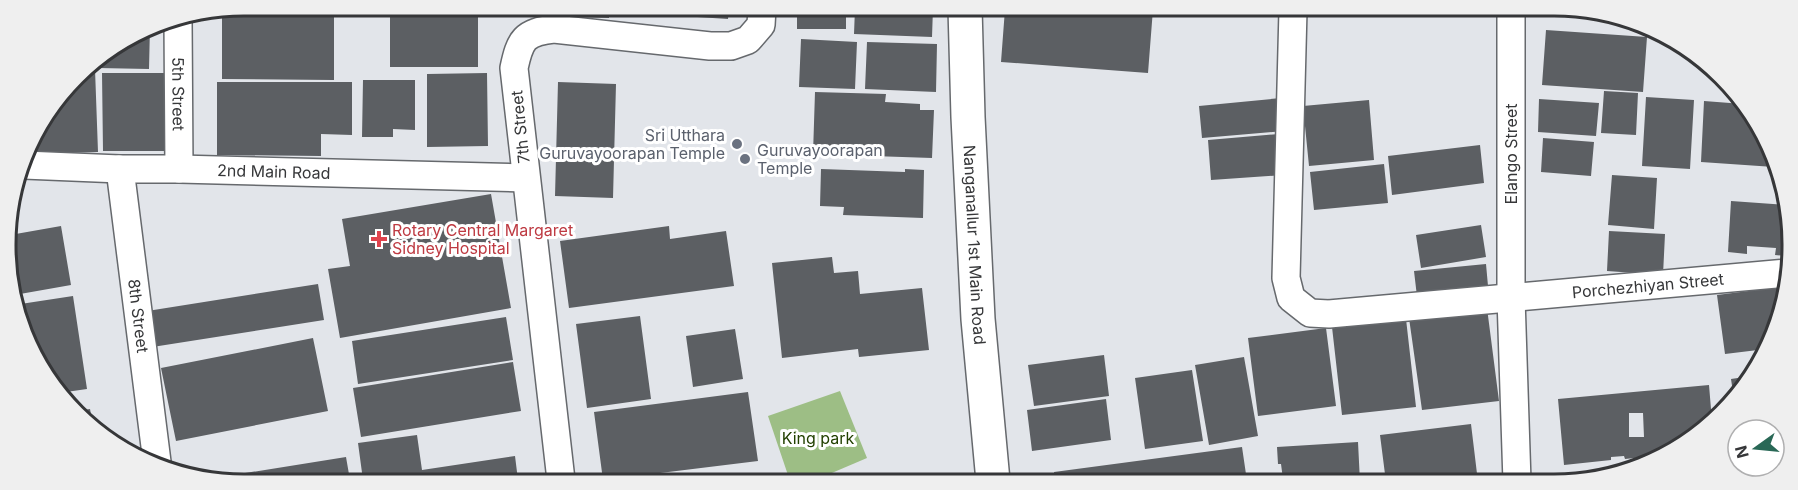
<svg xmlns="http://www.w3.org/2000/svg" width="1798" height="490" viewBox="0 0 1798 490" font-family="Inter,sans-serif">
<style>
.green{fill:#9dbe85}
.building{fill:#5c5f63;fill-rule:evenodd}
.lines{fill:none;stroke-linecap:round;stroke-linejoin:round}
.minor-casing{stroke:#66696d;stroke-width:30}
.tertiary-casing{stroke:#66696d;stroke-width:36}
.minor{stroke:#fff;stroke-width:27}
.tertiary{stroke:#fff;stroke-width:33}
.worship-dot{fill:#6b7280;stroke:#fff;stroke-width:2}
.health-dot{fill:#e0444e;stroke:#fff;stroke-width:2}
.labels{text-anchor:middle;stroke-width:6;stroke-linejoin:round;paint-order:stroke}
.street-label{font-size:16px;fill:#363739;stroke:#fff}
.worship-label{font-size:16px;fill:#5b616d;stroke:#fff;text-anchor:end}
.health-label{font-size:16px;fill:#be3a42;stroke:#fff;text-anchor:start}
.park-label{font-size:16px;fill:#224000;stroke:#fff}
.rim{fill:none;stroke:#363739;stroke-width:3}
</style>
<rect width="100%" height="100%" fill="#e2e5ea"/>
<path class="green" d="M840,391L867,458L813,481H790L768,416Z"/>
<path class="building" d="M251,6H324V9L251,8Z
M390,6L478,7V67H390Z
M571,7H609V18L571,17Z
M682,7L729,8L728,19L682,16Z
M797,8H846V29H797Z
M855,8H933L932,37L854,34Z
M1005,9H1153L1148,73L1001,62Z
M222,12L334,13V80L222,79Z
M150,26L149,69L98,68V59Z
M1546,30L1647,37L1643,92L1542,85Z
M801,39L857,42L855,89L799,87Z
M867,42L937,44L936,92L865,89Z
M85,69H95L98,152L29,154L31,140Z
M102,73H172V151H103Z
M487,73L488,146L427,147V74Z
M363,80H415V130L393,129V137H362Z
M217,82H352V135L321,134V156L217,155Z
M558,82L616,84L613,198L555,196Z
M1604,91L1638,93L1636,135L1601,133Z
M815,92L886,94L885,102L920,104V110H934L932,158L813,154Z
M1646,97L1694,100L1690,169L1642,166Z
M1281,98L1284,131L1202,138L1199,106Z
M1539,99L1599,103L1596,136L1538,132Z
M1369,100L1374,160L1309,166L1303,106Z
M1704,101L1743,104L1752,112L1774,167L1701,162Z
M1279,134L1283,175L1211,180L1208,140Z
M1543,138L1594,142L1591,176L1541,172Z
M1480,145L1484,183L1392,195L1388,156Z
M1384,164L1388,203L1314,210L1310,172Z
M821,169L905,172V169L924,170L923,218L843,215L844,207L820,206Z
M1612,175L1657,178L1654,229L1608,225Z
M491,194L511,308L340,338L328,269L350,266L342,219Z
M1731,201L1787,205V256L1775,255L1776,248L1747,246V254L1728,252Z
M1481,225L1486,257L1421,268L1416,235Z
M61,226L71,285L20,294L10,235Z
M669,226L670,239L726,231L734,286L569,308L560,241Z
M1609,231L1665,234L1663,275L1607,271Z
M832,257L834,273L858,271L860,294L922,288L929,350L859,357L858,349L782,358L772,263Z
M1486,264L1489,297L1418,305L1414,271Z
M318,284L324,320L146,348L141,312Z
M1780,287L1782,306L1766,349L1725,354L1717,295Z
M73,296L87,389L59,393L55,390L14,305Z
M1487,308L1499,401L1422,410L1409,318Z
M640,316L651,399L587,408L576,324Z
M506,317L513,360L358,384L352,341Z
M1406,319L1416,407L1342,415L1332,327Z
M1326,328L1336,406L1258,416L1248,338Z
M735,329L743,379L693,387L686,336Z
M313,338L328,411L176,441L161,368Z
M1104,355L1109,396L1034,406L1028,365Z
M1244,357L1258,436L1209,445L1195,365Z
M513,362L521,411L361,437L353,388Z
M1192,370L1203,441L1145,449L1135,378Z
M1751,376L1734,399L1731,379Z
M1709,385L1712,421L1664,455L1661,456L1662,452L1654,453V456L1625,459L1624,456L1611,457V460L1564,465L1558,399ZM1629,413H1643L1644,437H1629Z
M748,392L758,461L603,480L594,412Z
M1106,399L1111,440L1032,451L1027,410Z
M90,409L93,425L78,411Z
M1471,424L1478,482H1386L1380,435Z
M417,435L422,470L515,456L518,480H363L358,443Z
M1358,442L1360,482L1277,481L1283,479L1281,464H1278L1277,447Z
M1242,447L1247,481H1055L1054,472Z
M346,457L350,480L214,479V478Z"/>
<g class="lines">
<defs>
<g id="minor">
<path id="s1" d="M1293,10L1286,278L1291,298L1310,313L1329,314L1787,273"/>
<path d="M1511,10V298L1517,482"/>
<path id="s2" d="M178,19L179,169"/>
<path id="s3" d="M24,165L120,169H179L525,178"/>
<path id="s4" d="M120,169L157,462"/>
<path d="M561,480L514,68C520,40 524,32 554,29L710,46H731L748,40L761,25L762,8"/>
</g>
<g id="tertiary">
<path id="s5" d="M965,8L968,117L978,319L993,481"/>
</g>
</defs>
<use href="#minor" class="minor-casing"/>
<use href="#tertiary" class="tertiary-casing"/>
<use href="#minor" class="minor"/>
<use href="#tertiary" class="tertiary"/>
</g>
<g class="worship-dot">
<circle cx="737" cy="144" r="6"/>
<circle cx="745" cy="159" r="6"/>
</g>
<path class="health-dot" d="M376 230h6v6h6v6h-6v6h-6v-6h-6v-6h6z"/>
<g class="labels">
<g class="street-label">
<text dy="6" stroke="none"><textPath href="#s2" startOffset="75">5th Street</textPath></text>
<text transform="translate(520 127) rotate(-96)" y="6">7th Street</text>
<text transform="translate(1511 154) rotate(-90)" y="6">Elango Street</text>
<text dy="6" stroke="none"><textPath href="#s3" startOffset="250">2nd Main Road</textPath></text>
<text dy="6" stroke="none"><textPath href="#s5" startOffset="237">Nanganallur 1st Main Road</textPath></text>
<text dy="6" stroke="none"><textPath href="#s1" startOffset="652">Porchezhiyan Street</textPath></text>
<text dy="6" stroke="none"><textPath href="#s4" startOffset="148">8th Street</textPath></text>
</g>
<g class="worship-label">
<text x="725" y="141">Sri Utthara<tspan x="725" dy="18">Guruvayoorapan Temple</tspan></text>
<text x="757" y="156" text-anchor="start">Guruvayoorapan<tspan x="757" dy="18">Temple</tspan></text>
</g>
<g class="health-label">
<text x="392" y="236">Rotary Central Margaret<tspan x="392" dy="18">Sidney Hospital</tspan></text>
</g>
<g class="park-label">
<text x="818" y="444">King park</text>
</g>
</g>
<path d="M0 0H1798V490H0ZM244 16H1554A228 228 0 0 1 1782 244V246A228 228 0 0 1 1554 474H244A228 228 0 0 1 16 246V244A228 228 0 0 1 244 16Z" fill="#efefef" fill-rule="evenodd"/>
<path class="rim" d="M244 16H1554A228 228 0 0 1 1782 244V246A228 228 0 0 1 1554 474H244A228 228 0 0 1 16 246V244A228 228 0 0 1 244 16Z"/>
<g transform="translate(1756 448) rotate(255)"><circle r="28" fill="#ffffff" stroke="#afafb0" stroke-width="1.5"/>
<path d="M0-4.5L10 22L0 15L-10 22Z" fill="#296856"/>
<text y="-9" font-size="16" font-weight="bold" text-anchor="middle" fill="#363739">N</text>
</g>
</svg>
